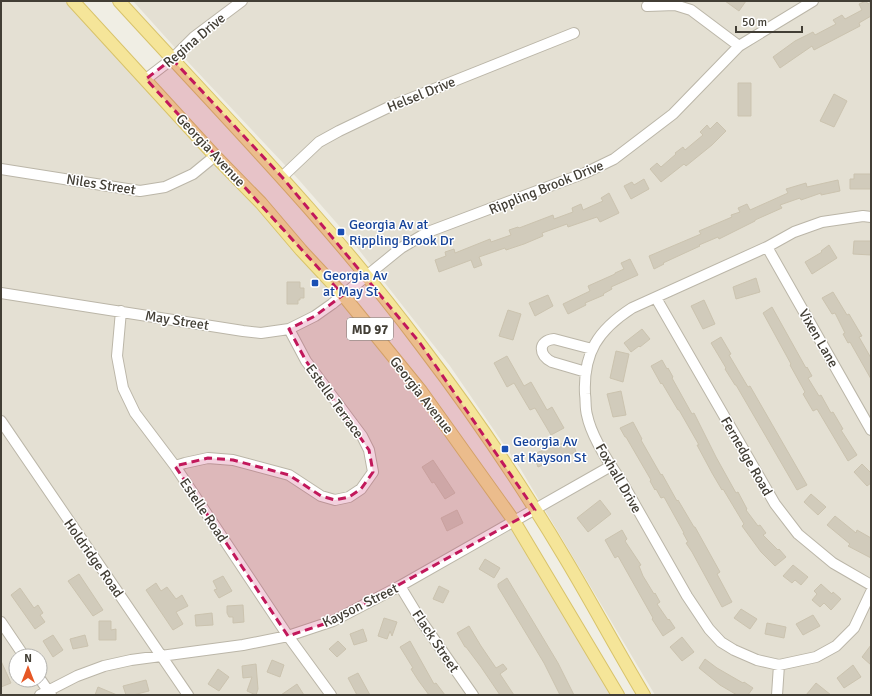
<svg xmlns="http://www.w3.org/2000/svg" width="872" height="696" viewBox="0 0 872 696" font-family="Signika,sans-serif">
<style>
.residential{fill:#e4e0d3;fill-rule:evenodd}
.building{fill:#d1cbbb;stroke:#cbc3af}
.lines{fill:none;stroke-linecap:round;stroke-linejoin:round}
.minor-casing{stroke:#bbb6a8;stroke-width:12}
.major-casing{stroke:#d8c36b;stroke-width:14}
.minor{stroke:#fff;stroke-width:10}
.major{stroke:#f5e599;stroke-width:12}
.marked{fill:#c2185b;fill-opacity:0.2;stroke:#c2185b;stroke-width:3;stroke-dasharray:8 5;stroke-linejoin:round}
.transit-dot{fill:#1a4fb4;stroke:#fff;stroke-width:1.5}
.labels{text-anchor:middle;stroke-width:3;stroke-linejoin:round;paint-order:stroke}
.shield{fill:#fff;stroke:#7b7872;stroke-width:1}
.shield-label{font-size:13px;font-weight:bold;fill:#423e35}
.street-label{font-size:14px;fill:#423e35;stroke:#fff}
.transit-label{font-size:14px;fill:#164399;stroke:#fff;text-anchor:start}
</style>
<rect width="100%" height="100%" fill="#f0eee4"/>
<path class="residential" d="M1,1H73L301,250L477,468L618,695H1ZM16,656H40V680H16Z
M133,1H871V695H655L520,468L450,366L348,236L299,180L188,62Z"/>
<path class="building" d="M725,1H746L739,11Z
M866,1L868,4L871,2V16L859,23L860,26L814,50L812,46L780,68L773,57L795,41L813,32L815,35L836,24L833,20L842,15L845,19L862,10L859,4Z
M738,83H751V116H738Z
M834,94L847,101L834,127L820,121Z
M717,122L726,131L712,145L686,166L684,164L661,182L650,169L657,163L661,167L676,154L675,153L683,147L685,150L703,135L700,132L707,125L710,129Z
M854,174H871V189H850V179H854Z
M644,179L649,189L631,199L624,186L632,182L634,185Z
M838,180L840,191L821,195V193L801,200L800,198L780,205L782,208L755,220V221L719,239L718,237L699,245L700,246L663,263L664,264L654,269L649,256L701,234L699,231L732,217L731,215L740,212L738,208L747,204L750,210L788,193L786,189L806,183L807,187Z
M609,193L619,213L600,222L597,217L568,227L567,224L542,233L543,236L524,244L506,250L505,248L479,257L482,265L474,268L471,260L439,272L435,260L446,256L445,252L454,249L455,253L490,239L491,242L511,235L509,230L518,227L519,228L553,215L554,219L573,212L572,208L581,204L583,210L603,201L601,198Z
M854,241H871V255L853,254Z
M829,245L837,258L812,274L805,262L822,252L821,251Z
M630,259L638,275L611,287L612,289L603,294L604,295L585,303L586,305L568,314L563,304L590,291L588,286L615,274V273L624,269L621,263Z
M756,278L760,292L736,299L733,287Z
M287,282H300V288H304V298H300V300H298V304H287Z
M833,292L847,315L849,314L862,336L859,337L871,358V379L850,342L848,343L843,334L845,333L835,313L832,314L822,298Z
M548,295L553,306L535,316L529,303Z
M704,300L715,324L703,329L691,306Z
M772,307L806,368L807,367L812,376L808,378L819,396L821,395L831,413L833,412L843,429L841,430L857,455L848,461L817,409L813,411L803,394L805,392L790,365L791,364L763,313Z
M508,310L521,314L513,340L499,336Z
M642,329L650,339L640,347L639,346L631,352L624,343Z
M721,337L731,354L729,355L748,387L750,386L807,485L797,490L736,385H735L725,369L726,368L711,343Z
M616,351L629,354L623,382L610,378Z
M507,356L524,386L531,382L547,410L552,407L564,428L551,435L535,408L530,410L514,383L507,387L494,363Z
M662,360L667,369L668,368L673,377L672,378L692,414L694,413L716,457L736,493L738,492L747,509L746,510L758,526L760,525L766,533L763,535L778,550L779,549L786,557L775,566L761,552L742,526L744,524L723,489L722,490L712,473L697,445H699L679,410H678L662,383L661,384L651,366Z
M621,391L626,415L613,417L607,394Z
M633,422L642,439L641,440L661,475L662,474L677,501L678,500L694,527H695L720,572L717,574L732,602L722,607L692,552L686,543L688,542L683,533H684L664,497L661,498L656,489L655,490L650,481L651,480L626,437H625L620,428Z
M572,440L576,452L538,467L533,454Z
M433,460L455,493L445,499L434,482L432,483L422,467Z
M862,464L871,473V483L867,486L854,472Z
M811,494L826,507L818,515L804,502Z
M600,500L611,514L588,532L577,518Z
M457,510L463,523L447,531L441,518Z
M835,516L856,533L857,530L871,538V558L848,546L850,544L827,525Z
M622,530L627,539L625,541L641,565L639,566L643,576L654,594L655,593L660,602L657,604L668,620L669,619L675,628L663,636L652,619L653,618L618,556L615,558L605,540Z
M485,559L500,568L494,578L479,569Z
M793,565L808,577L801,585L795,580L792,583L783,576Z
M79,574L103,610L93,616L68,581Z
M223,576L232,591L219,598L214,590L217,589L213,581Z
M507,578L558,663L574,695H560L544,663L498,587V584Z
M156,583L161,591L167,587L176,599L182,595L188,606L176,612L183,624L173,630L146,590Z
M821,584L832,594L833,592L841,599L831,610L824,603L820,607L812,600L817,594L814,591Z
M439,586L449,591L443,603L433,599Z
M20,588L34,608L38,605L43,613L40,615L45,622L35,629L11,595Z
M243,605L244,622L233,623V617H229L227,613V606Z
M741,609L757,619L750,629L734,618Z
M212,613L213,625L196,626L195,615Z
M813,615L820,626L803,635L796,624Z
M384,618L397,622L392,636L390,631L387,639L378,636Z
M99,621H111V630L116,629V640H99Z
M767,623L786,627L784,638L765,634Z
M469,626L481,646L496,668L503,664L507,669L500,674L514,695H500L481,667L466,647H465L457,633Z
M363,629L367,641L354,645L350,634Z
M53,635L63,650L53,657L43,641Z
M85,635L88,646L73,649L70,639Z
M682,637L694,652L682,661L670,647Z
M338,641L346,649L337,657L329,649Z
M410,641L434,684L436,683L445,695H429L418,680L411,669L413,668L400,647Z
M871,645V665L862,657Z
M705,659L717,668L743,683L744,682L753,688L748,695H737L720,685L699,668Z
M272,660L284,665L280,677L267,672Z
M1,661L11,683L1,687Z
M256,664L258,689L256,695L247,691L252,677L243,678L242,666Z
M853,665L861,677L844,688L837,678Z
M218,669L229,677L219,691L208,684Z
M358,673L370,695H357L348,678Z
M146,680L149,691L133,695H126L123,686Z
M816,683L831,695H806Z
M297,684L304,695H281Z
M98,687L117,695H95Z"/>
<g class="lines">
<defs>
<path id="minor" d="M647,6L675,5L691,10L739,46
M146,79L172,59L194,37L242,1
M1,169L140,191L165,187L193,174L215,156
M282,177L319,142L339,131L389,107L574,33
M871,217L863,216L822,222L794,232L767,247L632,308C598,330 583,353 585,394C586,400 585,408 587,415C591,435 610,465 622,482L687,596L709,629L721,642L734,650L757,660L779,665L816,657L836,646L854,628L871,592
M767,247L871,430
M1,293L243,331L261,333L289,329L315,316L332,304L401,248L428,232L585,173L614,159L673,114L739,46L813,1
M656,298L775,504L798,534L833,563L871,585
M121,311L117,356L123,388L135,413L175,466L288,636L331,695
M586,372L552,362C539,355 537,341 554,339L592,349
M1,421L188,695
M175,466L185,463L208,458L233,460L289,475L321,496L335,500L349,497L361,489L373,472L369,450L362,436L306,361L289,329
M400,586L420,619L473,695
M1,622L24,656
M40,679L51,695
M40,695L77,676L104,666L131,660L243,645L288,636L333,621L400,586L611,466
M777,695L779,665"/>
<path id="major" d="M73,1L215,156L261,203L301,250L343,295L421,391L514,521L618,695
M119,1C221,113 329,222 420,344C472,412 521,484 565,558C592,603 617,650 644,695"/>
</defs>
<use href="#minor" class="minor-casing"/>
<use href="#major" class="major-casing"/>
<use href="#minor" class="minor"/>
<use href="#major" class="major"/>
</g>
<path class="marked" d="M172,59L282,177L420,343L535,510L333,621L288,636L175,466L208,458L233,460L289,475L321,496L335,500L349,497L361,489L373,472L369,450L306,361L289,329L315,316L343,295L146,79Z"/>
<g class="transit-dot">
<rect x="337" y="228" width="8" height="8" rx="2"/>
<rect x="311" y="279" width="8" height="8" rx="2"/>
<rect x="501" y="445" width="8" height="8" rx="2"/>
</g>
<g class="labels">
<rect class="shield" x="347" y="318" width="46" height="22" rx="3"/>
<g class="shield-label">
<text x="370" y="334">MD 97</text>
</g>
<g class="street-label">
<text transform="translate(194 40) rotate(-40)" y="5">Regina Drive</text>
<text transform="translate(421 94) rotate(-22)" y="5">Helsel Drive</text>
<text transform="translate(211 150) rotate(47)" y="5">Georgia Avenue</text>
<text transform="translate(101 184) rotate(9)" y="5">Niles Street</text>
<text transform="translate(546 187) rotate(-22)" y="5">Rippling Brook Drive</text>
<text transform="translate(177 320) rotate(9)" y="5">May Street</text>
<text transform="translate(819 338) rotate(60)" y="5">Vixen Lane</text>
<text transform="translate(422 395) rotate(52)" y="5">Georgia Avenue</text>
<text transform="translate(335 401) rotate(54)" y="5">Estelle Terrace</text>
<text transform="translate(747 456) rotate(60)" y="5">Fernedge Road</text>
<text transform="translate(619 478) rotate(60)" y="5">Foxhall Drive</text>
<text transform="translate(204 510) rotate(56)" y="5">Estelle Road</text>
<text transform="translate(94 558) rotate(55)" y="5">Holdridge Road</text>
<text transform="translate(360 605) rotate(-26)" y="5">Kayson Street</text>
<text transform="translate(436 641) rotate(56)" y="5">Flack Street</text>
</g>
<g class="transit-label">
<text x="349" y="229">Georgia Av at<tspan x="349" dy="16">Rippling Brook Dr</tspan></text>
<text x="323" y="280">Georgia Av<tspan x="323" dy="16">at May St</tspan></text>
<text x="513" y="446">Georgia Av<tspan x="513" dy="16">at Kayson St</tspan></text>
</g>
</g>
<rect width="872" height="696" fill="none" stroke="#423e35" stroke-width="4"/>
<g transform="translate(28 668)"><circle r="19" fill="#ffffff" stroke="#b3b2ae"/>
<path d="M0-3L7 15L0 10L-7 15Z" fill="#e65725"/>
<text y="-6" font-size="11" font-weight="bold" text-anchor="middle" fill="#423e35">N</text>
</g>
<path d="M736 26v6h66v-6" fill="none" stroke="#423e35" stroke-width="2"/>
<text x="742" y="26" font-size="12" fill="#423e35" stroke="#ffffff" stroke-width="3" paint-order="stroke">50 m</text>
</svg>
